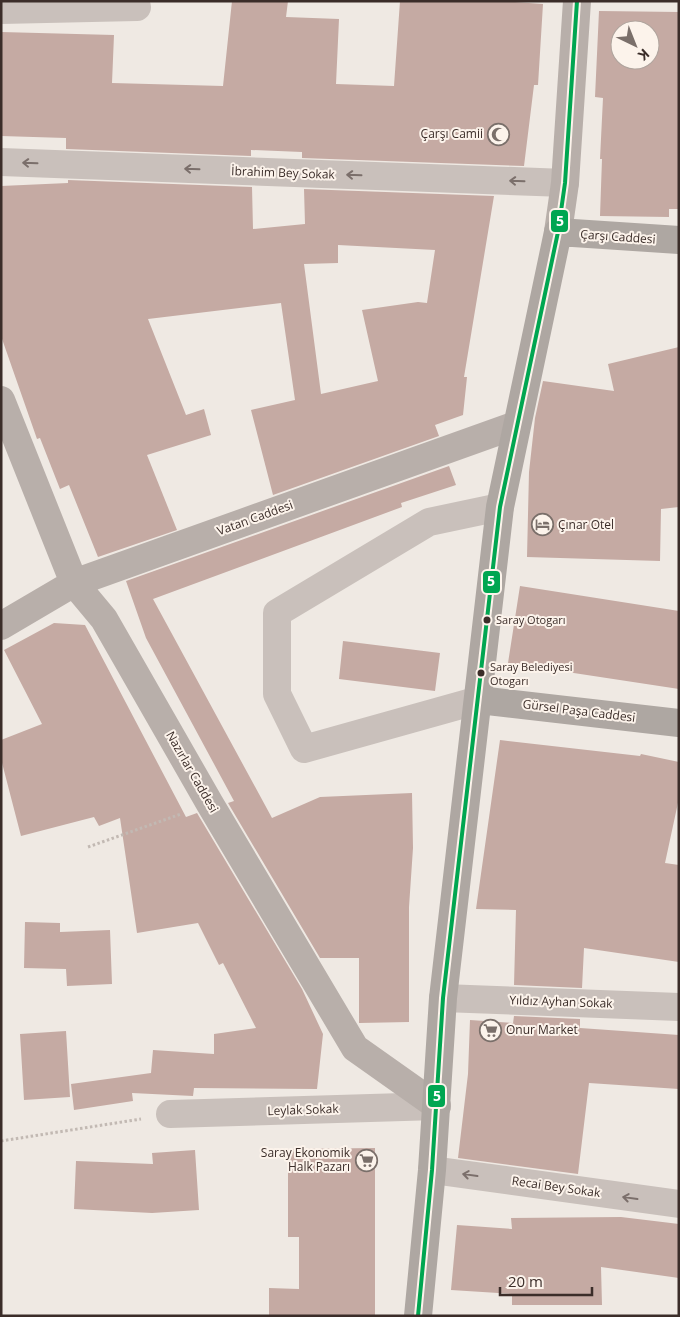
<svg xmlns="http://www.w3.org/2000/svg" width="680" height="1317" viewBox="0 0 680 1317" font-family="'Open Sans',sans-serif">
<style>
.building{fill:#c5aaa3;fill-rule:evenodd}
.lines{fill:none;stroke-linecap:round;stroke-linejoin:round}
.path{stroke:#c2b9b3;stroke-width:3;stroke-dasharray:2.5 2.5;stroke-linecap:butt}
.minor{stroke:#c9c0bb;stroke-width:28}
.major{stroke:#b8afaa;stroke-width:28}
.highway{stroke:#aea7a2;stroke-width:28}
.bus-1-casing{stroke:#fcf3eb;stroke-width:8}
.bus-1{stroke:#00a651;stroke-width:4}
.oneway{stroke:#7b6f6b}
.bus-dot{fill:#3b2d29;stroke:#fcf3eb;stroke-width:2}
.labels{text-anchor:middle;stroke-width:4;stroke-linejoin:round;paint-order:stroke}
.bus-label{font-size:11px;fill:#3b2d29;stroke:#fcf3eb;text-anchor:start}
.poi-label{font-size:12px;fill:#3b2d29;stroke:#fcf3eb;text-anchor:end}
.street-label{font-size:12px;fill:#3b2d29;stroke:#fcf3eb}
.line-badge{stroke:#fcf3eb;stroke-width:2}
.badge-label{font-size:14px;text-anchor:middle;font-weight:bold;fill:#fff}
</style>
<rect width="100%" height="100%" fill="#efe9e3"/>
<path class="building" d="M232,1H288L286,17L339,19L336,84L394,86L400,1H500L543,4L538,85H534L524,166L302,158V152L251,150V156L66,149V138L1,136V32L114,35L112,83L223,86Z
M599,11L679,12V209H669V217L600,216L602,159H600L603,98L595,97ZM620,30H650V60H620Z
M68,180L252,187L253,229L305,224L304,189L494,196L464,377H467L463,415L435,425L439,436L273,495L251,410L295,400L281,303L148,319L186,415L204,409L211,435L147,455L177,530L98,557L69,485L60,489L40,438L37,439L1,336V186L68,183ZM338,245L435,250L427,303L418,302L362,310L378,381L321,394L304,264L338,263Z
M679,347V507L661,509L660,561L527,557L529,472L535,418L543,381L614,391L608,364Z
M449,466L456,485L401,503L402,507L153,599L272,818L320,797L412,793L413,848L409,907V1022L359,1023V958H320L228,803L234,801L146,638L126,581Z
M520,586L679,611V689L508,663Z
M54,623L85,625L186,817L197,813L302,989L323,1034L317,1089L194,1088L193,1096L132,1093L133,1101L74,1110L71,1084L151,1073L153,1050L214,1054V1034L256,1028L223,963L219,965L198,923L137,933L120,818L99,826L94,817L21,836L1,759V740L42,724L4,650Z
M343,641L440,653L435,691L339,679Z
M500,740L640,756L641,754L679,762V798L665,863L679,865V962L584,948L582,988L514,985L516,910L476,909Z
M25,922L60,923V932L110,930L112,984L67,986L66,969L24,968Z
M514,1016L580,1019V1028L679,1035V1089L589,1083L578,1174L458,1158L468,1074L470,1020L513,1023Z
M66,1031L70,1097L24,1100L20,1034Z
M375,1148V1316H269V1288L299,1289V1237H288V1149Z
M195,1150L199,1210L152,1213L74,1209L76,1161L153,1164L152,1153Z
M621,1217L679,1224V1278L601,1267L602,1305H512V1294L451,1290L457,1225L512,1229L511,1218Z"/>
<g class="lines">
<path class="path" d="M88,847L181,814
M1,1141L141,1119"/>
<path class="minor" d="M1,10L137,7
M1,162L565,183
M479,700L304,749L277,694V613L429,522L500,507
M443,998L679,1007
M170,1114L437,1106
M432,1170L679,1204"/>
<path class="major" d="M558,232L565,183L577,1
M1,400L74,583L104,619L210,804L355,1048L437,1106
M1,626L74,583L516,425"/>
<path class="highway" d="M479,700L679,723
M418,1316L432,1170L443,998L500,507L558,232L679,240"/>
<defs>
<path id="bus-1" d="M418,1316L432,1170L443,998L500,507L558,232L565,183L577,1"/>
</defs>
<use href="#bus-1" class="bus-1-casing"/>
<use href="#bus-1" class="bus-1"/>
</g>
<defs><path id="oneway-shaft" d="M-6 0H5M1.5-3L5.5 0L1.5 3" fill="none" stroke-width="1.6" stroke-linecap="round" stroke-linejoin="round" transform="scale(1.25)"/></defs>
<g class="oneway">
<use href="#oneway-shaft" transform="translate(30 163) rotate(-178)"/>
<use href="#oneway-shaft" transform="translate(192 169) rotate(-178)"/>
<use href="#oneway-shaft" transform="translate(354 175) rotate(-178)"/>
<use href="#oneway-shaft" transform="translate(517 181) rotate(-178)"/>
<use href="#oneway-shaft" transform="translate(470 1175) rotate(-172)"/>
<use href="#oneway-shaft" transform="translate(630 1198) rotate(-172)"/>
</g>
<defs>
<symbol id="mosque-ring" viewBox="-11 -11 22 22"><circle r="9.5" fill="#fcf3eb" stroke="#7a6f6a" stroke-width="1.5"/><path d="M3.5-4.9A6 6 0 1 0 3.5 4.9A5 5 0 1 1 3.5-4.9Z" fill="#7a6f6a"/></symbol>
<symbol id="hotel-ring" viewBox="-11 -11 22 22"><circle r="9.5" fill="#fcf3eb" stroke="#7a6f6a" stroke-width="1.5"/><path d="M-6-4.5h1.5V1H6V5H4.5V3h-9V5H-6ZM-4 0a1.8 1.8 0 1 1 3.6 0ZM.5 0V-2.5h3Q6-2.5 6 0Z" fill="#7a6f6a"/></symbol>
<symbol id="supermarket-ring" viewBox="-11 -11 22 22"><circle r="9.5" fill="#fcf3eb" stroke="#7a6f6a" stroke-width="1.5"/><path d="M-6-5.5h2.5l.6 2H6L4.5 2H-2.5L-4.4-4H-6ZM-1.5 3.2a1.3 1.3 0 1 0 .1 0ZM3 3.2a1.3 1.3 0 1 0 .1 0Z" fill="#7a6f6a"/></symbol>
</defs>
<g fill-rule="evenodd">
<use href="#mosque-ring" x="486" y="122" width="25" height="25"/>
<use href="#hotel-ring" x="530" y="512" width="25" height="25"/>
<use href="#supermarket-ring" x="478" y="1018" width="25" height="25"/>
<use href="#supermarket-ring" x="354" y="1148" width="25" height="25"/>
</g>
<g class="bus-dot">
<circle cx="487" cy="620" r="4.5"/>
<circle cx="481" cy="673" r="4.5"/>
</g>
<g class="labels">
<g class="bus-label">
<text x="496" y="624">Saray Otogarı</text>
<text x="490" y="671">Saray Belediyesi<tspan x="490" dy="14">Otogarı</tspan></text>
</g>
<g class="poi-label">
<text x="483" y="138">Çarşı Camii</text>
<text x="558" y="529" text-anchor="start">Çınar Otel</text>
<text x="506" y="1034" text-anchor="start">Onur Market</text>
<text x="350" y="1157">Saray Ekonomik<tspan x="350" dy="14">Halk Pazarı</tspan></text>
</g>
<g class="street-label">
<text transform="translate(283 173) rotate(2)" y="4">İbrahim Bey Sokak</text>
<text transform="translate(618 237) rotate(4)" y="4">Çarşı Caddesi</text>
<text transform="translate(255 518) rotate(-20)" y="4">Vatan Caddesi</text>
<text transform="translate(579 711) rotate(7)" y="4">Gürsel Paşa Caddesi</text>
<text transform="translate(192 772) rotate(60)" y="4">Nazırlar Caddesi</text>
<text transform="translate(561 1002) rotate(2)" y="4">Yıldız Ayhan Sokak</text>
<text transform="translate(303 1110) rotate(-2)" y="4">Leylak Sokak</text>
<text transform="translate(556 1187) rotate(8)" y="4">Recai Bey Sokak</text>
</g>
</g>
<g class="line-badge">
<rect x="550" y="209" width="19" height="24" rx="5" fill="#00a651"/>
<rect x="482" y="570" width="19" height="24" rx="5" fill="#00a651"/>
<rect x="427" y="1084" width="19" height="24" rx="5" fill="#00a651"/>
</g>
<g class="badge-label">
<text x="560" y="226">5</text>
<text x="491" y="586">5</text>
<text x="437" y="1101">5</text>
</g>
<rect width="680" height="1317" fill="none" stroke="#3b2d29" stroke-width="5"/>
<g transform="translate(635 45) rotate(137)"><circle r="24" fill="#fcf3eb" stroke="#afa49d"/>
<path d="M0-4L9 19L0 12L-9 19Z" fill="#7a6f6a"/>
<text y="-8" font-size="14" font-weight="bold" text-anchor="middle" fill="#3b2d29">K</text>
</g>
<path d="M500 1287v8h92v-8" fill="none" stroke="#3b2d29" stroke-width="2.5"/>
<text x="508" y="1287" font-size="15" fill="#3b2d29" stroke="#fcf3eb" stroke-width="4" paint-order="stroke">20 m</text>
</svg>
